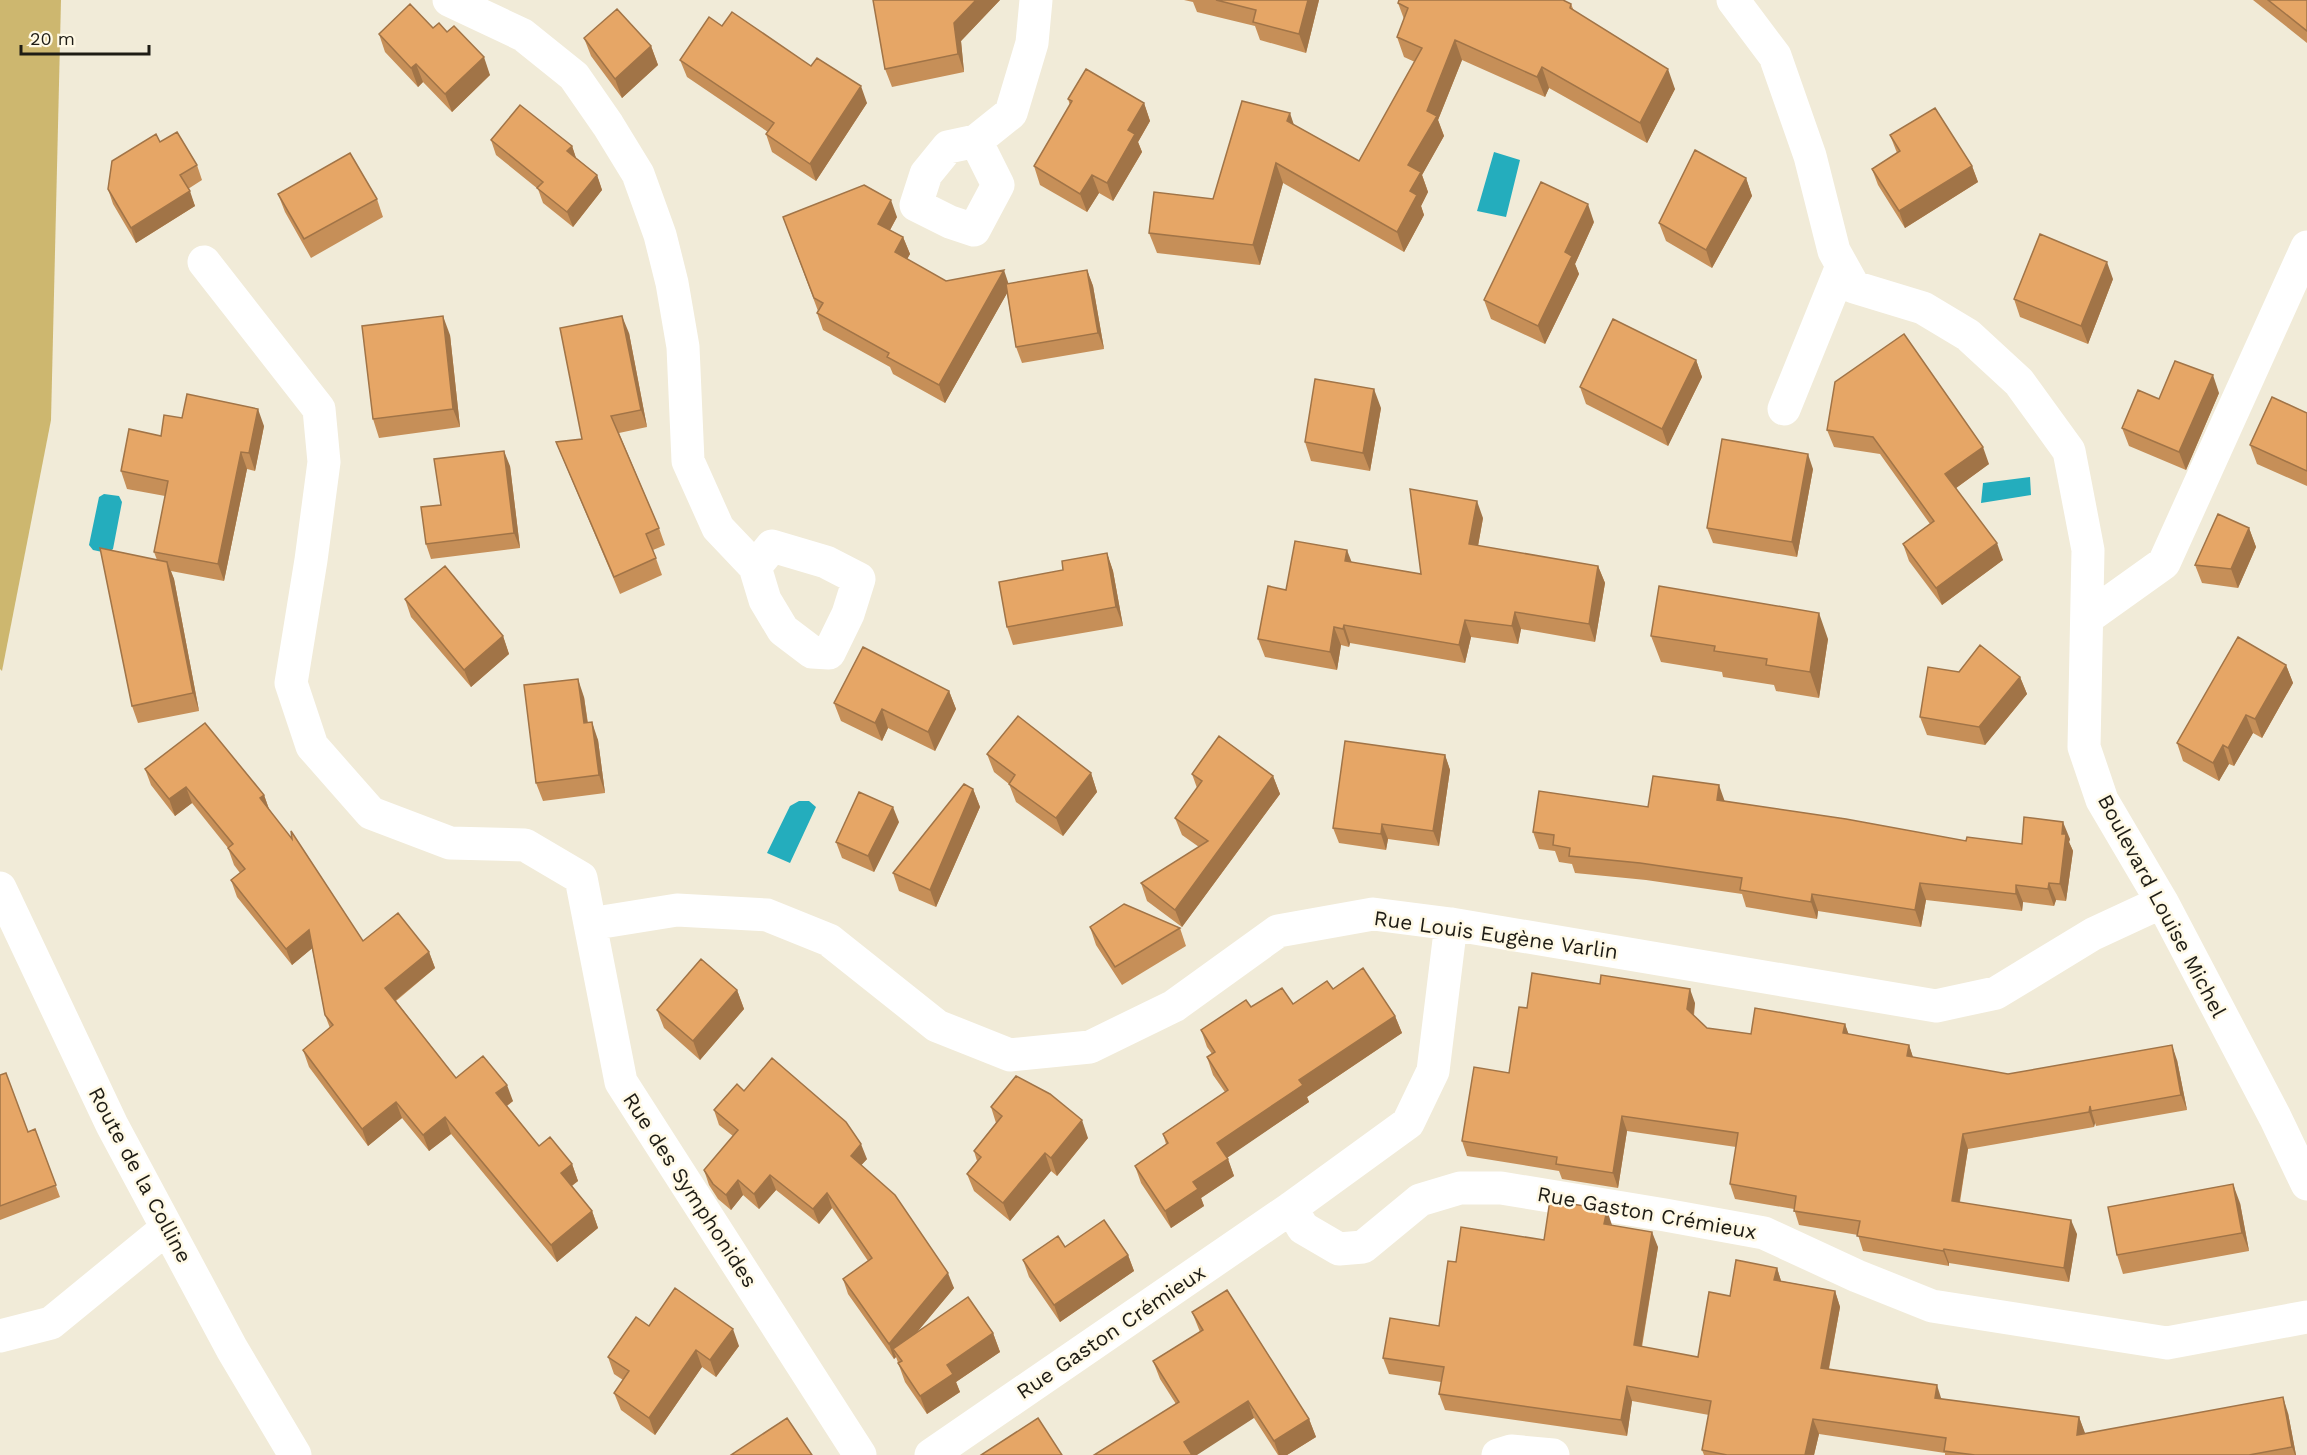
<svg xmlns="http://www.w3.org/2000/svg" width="2307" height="1455" viewBox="0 0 2307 1455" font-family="'Work Sans',sans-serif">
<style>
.green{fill:#cdb76f}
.water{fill:#24adbd}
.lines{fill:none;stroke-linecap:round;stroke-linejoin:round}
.minor{stroke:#fff;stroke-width:33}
.wall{fill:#c68f58}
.shaded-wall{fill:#a17447}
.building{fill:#e6a666;stroke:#a17447;stroke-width:1.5}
.labels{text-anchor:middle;stroke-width:5;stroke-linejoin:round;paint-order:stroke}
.street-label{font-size:21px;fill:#1e1c15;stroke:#fff9e5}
</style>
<rect width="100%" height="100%" fill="#f1ebd8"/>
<path class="green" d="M0,0H61L51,420L2,671L0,669Z"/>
<path class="water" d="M1494,152L1520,160L1506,217L1477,211Z
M2030,477L2031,495L1981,503L1983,483Z
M104,494L119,496L122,502L113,549L107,553L93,550L89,545L99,497Z
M799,801H809L816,807L790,863L767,853L790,806Z"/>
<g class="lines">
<path class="minor" d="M449,0L523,35L574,76L608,125L638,174L660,235L672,283L683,347L688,461L718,528L755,567L765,600L783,630L812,652L829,653L848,614L859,579L826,562L772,546L755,567
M1733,0L1775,56L1810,156L1834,251L1854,287L1923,308L1968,335L2019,382L2069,451L2088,550L2084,747L2102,800L2162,902L2275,1117L2307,1184
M976,141L998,185L974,230L950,222L916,205L926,174L948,147L976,141L1011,113L1032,43L1036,0
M204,262L319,409L324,462L311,560L291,683L312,746L371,813L450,843L525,845L581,878L621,1082L860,1455
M1784,409L1842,266
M2087,618L2164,563L2307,247
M0,888L112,1125L232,1349L295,1455
M590,924L677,910L767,915L829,940L937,1026L1010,1055L1090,1047L1174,1006L1278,931L1373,914L1451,924L1936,1006L1996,993L2093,934L2162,902
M1291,1208L1303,1228L1339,1249L1363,1247L1420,1200L1460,1188H1501L1665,1215L1764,1233L1857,1276L1932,1306L2167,1343L2307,1317
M0,1336L51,1323L167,1228
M931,1455L1291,1208L1408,1123L1433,1071L1451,924
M1498,1455L1511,1451L1553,1455"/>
</g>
<path class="wall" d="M873,0H1000L961,41L964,72L892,87L885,69Z
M1184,0H1319L1306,53L1260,40L1255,26L1197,12L1193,2Z
M2253,0H2307V43Z
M1398,3L1571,4L1574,11L1675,89L1647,143L1549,88L1545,97L1462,60L1438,120L1444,136L1422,175L1428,192L1421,206L1424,215L1404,252L1283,183L1260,265L1157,253L1149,233L1213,199L1294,125L1359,161L1415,62L1404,57L1397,37L1404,19Z
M722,26L811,66L867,103L816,181L772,152L766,134L768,132L687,77L680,60Z
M433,28L490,75L452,112L423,82L418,87L385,52L379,34Z
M584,38L651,46L658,65L622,98L591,56Z
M1068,99L1144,103L1150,121L1138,142L1142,152L1113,201L1099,193L1087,212L1040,185L1034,166L1070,105Z
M1890,135L1972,166L1978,182L1905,228L1878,185L1872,169L1897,153Z
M491,140L572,146L576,158L597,175L602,190L573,227L543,203L538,189L496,155Z
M160,142L197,165L202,180L188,189L195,206L136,243L113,204L108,189Z
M1746,178L1752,196L1712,268L1666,241L1659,223Z
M278,194L377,199L383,217L311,258L285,212Z
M783,217H897L890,230L903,237L910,254L907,259L946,281L1009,284L1087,270L1093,286L1104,349L1022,363L1016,347L1007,293L945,403L893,374L890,367L823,330L817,313L818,311Z
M1594,222L1575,264L1579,274L1545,344L1491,319L1484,300Z
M2113,279L2088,344L2020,317L2014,299Z
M629,333L647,427L619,433L659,528L665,545L653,550L662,575L620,594L563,459L556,442L582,439Z
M450,335L460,427L379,438L373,419Z
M1696,360L1702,377L1668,446L1586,404L1580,387Z
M1835,382L1989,464L1956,488L2003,560L1942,605L1909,561L1903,544L1930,524L1880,454L1834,447L1827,430Z
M2219,393L2186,470L2129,446L2122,428L2159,399Z
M1381,408L1370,471L1311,461L1305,442Z
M2307,413V486L2257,464L2250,445Z
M182,418L264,426L255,471L247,469L224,581L171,571L174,579L199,711L138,723L132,706L157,560L154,552L165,496L127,489L121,471Z
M510,466L520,548L431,559L426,544Z
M1813,469L1797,557L1713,543L1707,528Z
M1483,518L1478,546L1598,566L1605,583L1595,642L1521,629L1518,644L1471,637L1465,663L1350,643L1349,647L1341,645L1337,670L1265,657L1258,639L1286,590L1351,562L1421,574Z
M2249,528L2256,547L2238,588L2202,583L2195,565Z
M1107,553L1113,571L1123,626L1013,645L1007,627L1063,570Z
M405,599L503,636L509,654L471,687L411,617Z
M1651,636L1828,639L1819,698L1776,691L1774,685L1723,677L1722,672L1661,662Z
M2286,665L2293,683L2262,738L2253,733L2234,766L2229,764L2219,781L2183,761L2177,743Z
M1959,672L2020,677L2027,694L1985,745L1927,735L1920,717Z
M949,691L956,709L935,751L888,728L882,741L841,721L834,703Z
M584,697L588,723L598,740L605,793L543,801L536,783Z
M987,754L1091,773L1097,792L1063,836L1016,802L1009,784L994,772Z
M1445,755L1450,770L1439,846L1388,839L1386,850L1339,843L1333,828Z
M145,769L264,795L269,809L363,941L429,952L435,968L396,1001L456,1078L513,1101L507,1106L539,1146L572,1164L578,1181L572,1186L592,1211L598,1228L557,1262L451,1134L429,1151L402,1118L368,1146L309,1067L303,1050L330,1028L325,1015L312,948L292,965L237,897L231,880L240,873L234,865L228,848L192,803L175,816L151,785Z
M1192,774L1273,776L1280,794L1182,927L1147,901L1141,883L1199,847L1182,835L1175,818L1197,788Z
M973,789L980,807L936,907L899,891L893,873Z
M1725,801L1966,841L2022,844L2070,839L2069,842L2073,851L2066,901L2056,900L2054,906L2023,902L2022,911L1926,900L1921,927L1818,911L1817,919L1746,907L1742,894L1646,880L1575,873L1572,864L1559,862L1555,851L1539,849L1533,832L1648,807Z
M899,822L874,872L842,858L836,842Z
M1090,927L1180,928L1186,946L1122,985L1096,945Z
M1600,984L1695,1003L1694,1016L1707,1028L1751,1034L1845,1024L1848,1034L1909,1045L1913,1058L2008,1074L2177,1060L2187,1110L2096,1126L2095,1123L2094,1127L1968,1149L1960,1202L2077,1234L2069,1282L1949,1263V1266L1863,1251L1858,1235L1799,1225L1794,1209L1735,1199L1730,1184L1736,1147L1627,1131L1618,1188L1562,1179L1559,1171L1467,1156L1462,1141L1509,1073L1527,1008Z
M1333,989L1395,1016L1402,1033L1307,1097L1309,1102L1227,1157L1234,1176L1201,1198L1204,1206L1171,1228L1141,1183L1135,1166L1166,1144L1163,1134L1225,1092L1213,1075L1207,1057L1212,1054L1207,1047L1201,1030L1251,1007L1293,1004Z
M737,990L744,1009L700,1060L664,1028L657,1010Z
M0,1075L28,1132L35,1129L60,1197L0,1220Z
M744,1091L867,1159L861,1165L954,1288L917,1332L993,1333L1000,1352L956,1382L960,1392L927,1414L905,1382L896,1357L894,1359L848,1294L843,1279L868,1261L832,1208L819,1224L776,1190L759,1209L743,1195L731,1210L718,1199L709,1185L704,1170L733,1136L719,1125L714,1110Z
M991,1107L1088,1138L1057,1176L1051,1171L1010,1221L974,1191L967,1174L977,1161L974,1151L996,1123Z
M2240,1203L2249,1251L2123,1274L2117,1255Z
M1612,1225L1658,1247L1642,1347L1698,1357L1730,1296L1777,1268L1781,1281L1835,1291L1840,1307L1829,1369L1942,1399L2079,1417L2085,1434L2288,1413L2296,1455H1945V1453L1819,1434L1814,1455H1704L1702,1450L1709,1415L1632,1401L1627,1436L1445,1410L1439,1394L1441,1382L1389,1374L1383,1358L1439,1326L1456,1262L1544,1240Z
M1065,1247L1128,1255L1134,1271L1060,1322L1029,1277L1023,1260Z
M1192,1312L1309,1419L1316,1437L1287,1455H1278L1254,1418L1176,1404L1160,1379L1153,1361L1200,1332Z
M649,1326L739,1346L716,1377L702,1367L655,1435L621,1410L614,1393L623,1380L614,1374L608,1357Z"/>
<path class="shaded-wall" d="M976,0H1000L961,41L964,72L958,54L954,23Z
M1308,0H1319L1306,53L1299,34Z
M1455,40L1462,60L1438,120L1444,136L1422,175L1428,192L1421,206L1424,215L1404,252L1397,232L1410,191L1408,165L1427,111Z
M651,46L658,65L622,98L615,79Z
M484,57L490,75L452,112L445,94Z
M416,64L423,82L418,87L411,68Z
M1542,67L1549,88L1545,97L1537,77Z
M1668,69L1675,89L1647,143L1640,123Z
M861,86L867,103L816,181L810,164Z
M1144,103L1150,121L1138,142L1142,152L1113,201L1107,183L1128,130Z
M1290,113L1297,134L1287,121Z
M572,146L577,161L567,151Z
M1276,163L1283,183L1260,265L1253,245Z
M1972,166L1978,182L1905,228L1899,211Z
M597,175L602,190L573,227L567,212Z
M1092,175L1099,193L1087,212L1080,194Z
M1746,178L1752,196L1712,268L1706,250Z
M190,191L195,206L136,243L131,228Z
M891,200L897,217L884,241L878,224Z
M1588,204L1594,222L1575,264L1579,274L1545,344L1538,326L1565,252Z
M903,237L910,254L901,270L895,252Z
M2107,262L2113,279L2088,344L2081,326Z
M1004,270L1010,288L945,403L939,385Z
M1087,270L1093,286L1104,349L1098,333Z
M443,316L450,335L460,427L453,409Z
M622,316L629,333L647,427L641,410Z
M1696,360L1702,377L1668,446L1662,429Z
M2213,375L2219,393L2186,470L2179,452Z
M1374,389L1381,408L1370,471L1363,453Z
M258,409L264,426L255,471L249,453Z
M1983,447L1989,464L1952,491L1945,474Z
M504,451L510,466L520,548L514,533Z
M241,452L247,469L224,581L218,564Z
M1808,454L1813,469L1797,557L1792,542Z
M1477,501L1483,518L1475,562L1469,544Z
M2249,528L2256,547L2238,588L2231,569Z
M1997,543L2003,560L1942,605L1936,588Z
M1347,550L1354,568L1345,561Z
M1107,553L1113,571L1123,626L1116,607Z
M167,562L174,579L199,711L193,693Z
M1598,566L1605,583L1595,642L1589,624Z
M1515,612L1521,629L1518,644L1512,626Z
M1819,613L1828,639L1819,698L1810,672Z
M1465,620L1471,637L1465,663L1459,645Z
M1344,625L1350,643L1349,647L1343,629Z
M1334,627L1341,645L1337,670L1330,652Z
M503,636L509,654L471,687L464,670Z
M2286,665L2293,683L2262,738L2255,719Z
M2020,677L2027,694L1985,745L1979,727Z
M578,679L584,697L590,741L584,723Z
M949,691L956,709L935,751L928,732Z
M882,709L888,728L882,741L875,723Z
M2246,715L2253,733L2234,766L2228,748Z
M592,722L598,740L605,793L599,775Z
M2223,745L2229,764L2219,781L2213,763Z
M1445,755L1450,770L1439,846L1433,831Z
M1091,773L1097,792L1063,836L1056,818Z
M1273,776L1280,794L1182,927L1175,910Z
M1719,785L1725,802L1717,800Z
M186,787L192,803L175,816L169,799Z
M973,789L980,807L936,907L930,890Z
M264,795L270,812L260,798Z
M893,807L899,822L874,872L868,856Z
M2063,822L2070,839L2069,842L2073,851L2066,901L2060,884Z
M1382,824L1388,839L1386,850L1381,834Z
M1920,883L1926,900L1921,927L1915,910Z
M2049,883L2056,900L2054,906L2048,889Z
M2016,885L2023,902L2022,911L2016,894Z
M1812,894L1818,911L1817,919L1811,902Z
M309,930L315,946L292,965L286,949Z
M429,952L435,968L391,1004L385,988Z
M1690,989L1695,1003L1692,1024L1687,1009Z
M737,990L744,1009L700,1060L693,1041Z
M1395,1016L1402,1033L1307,1097L1309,1102L1224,1160L1217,1143L1299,1080Z
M1845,1024L1850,1038L1843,1033Z
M1909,1045L1914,1060L1907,1056Z
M2172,1045L2177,1060L2187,1110L2181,1095Z
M507,1085L513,1101L502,1109L496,1093Z
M396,1102L402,1118L368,1146L362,1129Z
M2090,1106L2095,1123L2094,1127L2089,1112Z
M1622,1116L1627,1131L1618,1188L1613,1173Z
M445,1117L451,1134L429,1151L423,1135Z
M1082,1120L1088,1138L1057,1176L1051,1158Z
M1963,1134L1968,1149L1957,1216L1952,1201Z
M861,1144L867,1159L856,1171L851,1156Z
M1045,1153L1051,1171L1010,1221L1003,1203Z
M1228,1159L1234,1176L1201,1198L1204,1206L1171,1228L1165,1211L1193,1182Z
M572,1164L578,1181L567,1189L561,1173Z
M770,1175L776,1190L759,1209L754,1194Z
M738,1180L743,1195L731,1210L726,1195Z
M2233,1184L2240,1203L2249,1251L2242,1233Z
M827,1193L832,1208L819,1224L813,1209Z
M1607,1210L1612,1225L1604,1224Z
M592,1211L598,1228L557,1262L551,1245Z
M2071,1220L2077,1234L2069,1282L2064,1268Z
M1652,1232L1658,1247L1639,1361L1634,1345Z
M1944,1249L1949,1263V1266L1943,1251Z
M1128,1255L1134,1271L1060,1322L1054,1305Z
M1777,1268L1782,1284L1774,1280Z
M948,1273L954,1288L898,1355L893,1349L896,1357L894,1359L889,1344Z
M1835,1291L1840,1307L1826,1383L1821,1368Z
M733,1329L739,1346L716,1377L710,1360Z
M993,1333L1000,1352L956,1382L960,1392L927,1414L920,1396L947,1365Z
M696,1350L702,1367L655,1435L649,1418Z
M1937,1385L1942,1401L1935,1398Z
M1627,1386L1632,1401L1627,1436L1621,1420Z
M2283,1397L2288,1413L2296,1455H2295L2292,1447Z
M1248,1401L1254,1418L1197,1455H1188L1184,1442Z
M2079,1417L2085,1433L2083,1451L2077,1435Z
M1309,1419L1316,1437L1287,1455H1279L1274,1441Z
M1813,1419L1819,1434L1814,1455H1805Z"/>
<path class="building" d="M873,0H976L954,23L958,54L885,69Z
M1216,0H1308L1299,34L1253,22L1256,10Z
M1399,0H1563L1571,4L1570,8L1668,69L1640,123L1542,67L1537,77L1455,40L1427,111L1437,116L1408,165L1421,172L1410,191L1417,195L1397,232L1276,163L1253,245L1149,233L1154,192L1213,199L1242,101L1290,113L1287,121L1359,161L1422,48L1397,37L1408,8L1398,3Z
M2268,0H2307V31Z
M410,4L433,28L439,23L447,32L454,26L484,57L445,94L416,64L411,68L379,34Z
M617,9L651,46L615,79L584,38Z
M732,12L811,66L817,58L861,86L810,164L766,134L774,123L680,60L709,17L722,26Z
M1086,69L1144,103L1128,130L1135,134L1107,183L1092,175L1080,194L1034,166L1072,101L1068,99Z
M520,105L572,146L567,151L597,175L567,212L537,188L543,182L491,140Z
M1935,108L1972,166L1899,211L1872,169L1900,151L1890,135Z
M177,132L197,165L180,175L190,191L131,228L108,189L112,161L156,134L160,142Z
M1695,150L1746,178L1706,250L1659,223Z
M350,153L377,199L304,239L278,194Z
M1541,182L1588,204L1565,252L1572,256L1538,326L1484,300Z
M864,185L891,200L878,224L903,237L895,252L946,281L1004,270L939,385L887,357L889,353L817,313L823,303L814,298L783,217Z
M2040,234L2107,262L2081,326L2014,299Z
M1087,270L1098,333L1016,347L1006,284Z
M443,316L453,409L373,419L362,326Z
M622,316L641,410L611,416L659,528L646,534L656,558L614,577L556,442L582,439L560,328Z
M1613,319L1696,360L1662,429L1580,387Z
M1904,334L1983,447L1945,474L1997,543L1936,588L1903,544L1934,521L1873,437L1827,430L1835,382Z
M2175,361L2213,375L2179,452L2122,428L2138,390L2159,399Z
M1315,379L1374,389L1363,453L1305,442Z
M187,394L258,409L249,453L241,452L218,564L154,552L168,481L121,471L129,429L161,436L164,415L182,418Z
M2272,397L2307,413V471L2250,445Z
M1722,439L1808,454L1792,542L1707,528Z
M504,451L514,533L426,544L421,507L441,505L434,459Z
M1410,489L1477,501L1469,544L1598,566L1589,624L1515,612L1512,626L1465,620L1459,645L1344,625L1343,629L1334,627L1330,652L1258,639L1268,586L1286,590L1295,541L1347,550L1345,561L1421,574Z
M2218,514L2249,528L2231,569L2195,565Z
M100,548L167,562L193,693L132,706Z
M1107,553L1116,607L1007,627L999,582L1063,570L1062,561Z
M445,566L503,636L464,670L405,599Z
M1659,586L1819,613L1810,672L1766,665L1767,659L1714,651L1715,646L1651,636Z
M2238,637L2286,665L2255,719L2246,715L2228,748L2223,745L2213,763L2177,743Z
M1980,645L2020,677L1979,727L1920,717L1928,667L1959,672Z
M863,647L949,691L928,732L882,709L875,723L834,703Z
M578,679L584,723L592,722L599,775L536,783L524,685Z
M1018,716L1091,773L1056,818L1009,784L1015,775L987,754Z
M205,723L264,795L260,798L292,839L291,831L363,941L398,913L429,952L385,988L456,1078L483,1056L507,1085L496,1093L539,1146L550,1137L572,1164L561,1173L592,1211L551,1245L445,1117L423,1135L396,1102L362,1129L303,1050L333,1025L325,1015L309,930L286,949L231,880L245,869L228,848L233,844L186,787L169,799L145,769Z
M1219,736L1273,776L1175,910L1141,883L1208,841L1175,818L1202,781L1192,774Z
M1345,741L1445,755L1433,831L1382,824L1381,834L1333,828Z
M1653,776L1719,785L1717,800L1846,819L1966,841L1967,837L2022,844L2024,817L2063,822L2062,834H2066L2060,884L2049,883L2048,889L2016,885V894L1920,883L1915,910L1812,894L1811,902L1740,890L1742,878L1640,863L1569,856L1570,848L1553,845L1554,835L1533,832L1539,791L1648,807Z
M964,784L973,789L930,890L893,873Z
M859,792L893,807L868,856L836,842Z
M1124,904L1180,928L1115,967L1090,927Z
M701,959L737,990L693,1041L657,1010Z
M1363,968L1395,1016L1299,1080L1303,1085L1217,1143L1228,1159L1193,1182L1198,1189L1165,1211L1135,1166L1168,1143L1163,1134L1228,1090L1207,1057L1215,1052L1201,1030L1246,1000L1251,1007L1282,988L1293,1004L1327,981L1333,989Z
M1532,973L1600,984L1601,975L1690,989L1687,1009L1707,1028L1751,1034L1755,1008L1845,1024L1843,1033L1909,1045L1907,1056L2008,1074L2172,1045L2181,1095L2091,1111L2090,1106L2089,1112L1963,1134L1952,1201L2071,1220L2064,1268L1944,1249L1943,1251L1857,1236L1860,1221L1794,1211L1796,1196L1730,1184L1738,1133L1622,1116L1613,1173L1556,1164L1557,1157L1462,1141L1474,1067L1509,1073L1519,1007L1527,1008Z
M772,1058L846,1122L861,1144L851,1156L895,1195L948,1273L889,1344L843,1279L872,1258L827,1193L813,1209L770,1175L754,1194L738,1180L726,1195L713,1184L704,1170L738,1130L714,1110L737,1084L744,1091Z
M6,1073L28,1132L35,1129L56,1185L0,1206V1075Z
M1016,1076L1050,1094L1082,1120L1051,1158L1045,1153L1003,1203L967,1174L981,1157L974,1151L1002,1116L991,1107Z
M2233,1184L2242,1233L2117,1255L2108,1207Z
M1550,1200L1607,1210L1604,1224L1652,1232L1634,1345L1698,1357L1709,1292L1730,1296L1736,1260L1777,1268L1774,1280L1835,1291L1821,1368L1937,1385L1935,1398L2079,1417L2077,1435L2283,1397L2292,1447L2249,1455H1975L1944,1451L1946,1438L1813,1419L1805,1455H1727L1702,1450L1711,1401L1627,1386L1621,1420L1439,1394L1444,1367L1383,1358L1390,1318L1439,1326L1448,1261L1456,1262L1461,1227L1544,1240Z
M1104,1220L1128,1255L1054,1305L1023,1260L1058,1236L1065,1247Z
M675,1288L733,1329L710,1360L696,1350L649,1418L614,1393L629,1371L608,1357L636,1317L649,1326Z
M1227,1290L1309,1419L1274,1441L1248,1401L1184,1442L1192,1455H1094L1179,1402L1153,1361L1203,1330L1192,1312Z
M968,1297L993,1333L947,1365L953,1374L920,1396L898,1363L902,1361L893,1349Z
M787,1418L812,1455H731Z
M1038,1418L1062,1455H981Z"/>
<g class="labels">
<g class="street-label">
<text transform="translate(2162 906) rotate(62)" y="7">Boulevard Louise Michel</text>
<text transform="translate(1496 935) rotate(8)" y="7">Rue Louis Eugène Varlin</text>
<text transform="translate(140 1175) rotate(62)" y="7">Route de la Colline</text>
<text transform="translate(690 1190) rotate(57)" y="7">Rue des Symphonides</text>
<text transform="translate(1647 1213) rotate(10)" y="7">Rue Gaston Crémieux</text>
<text transform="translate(1111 1332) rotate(-34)" y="7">Rue Gaston Crémieux</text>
</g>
</g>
<path d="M21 45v9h128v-9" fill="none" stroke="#1e1c15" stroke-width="3"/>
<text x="30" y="45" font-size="18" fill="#1e1c15" stroke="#fff9e5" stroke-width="4.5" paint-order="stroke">20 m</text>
</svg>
